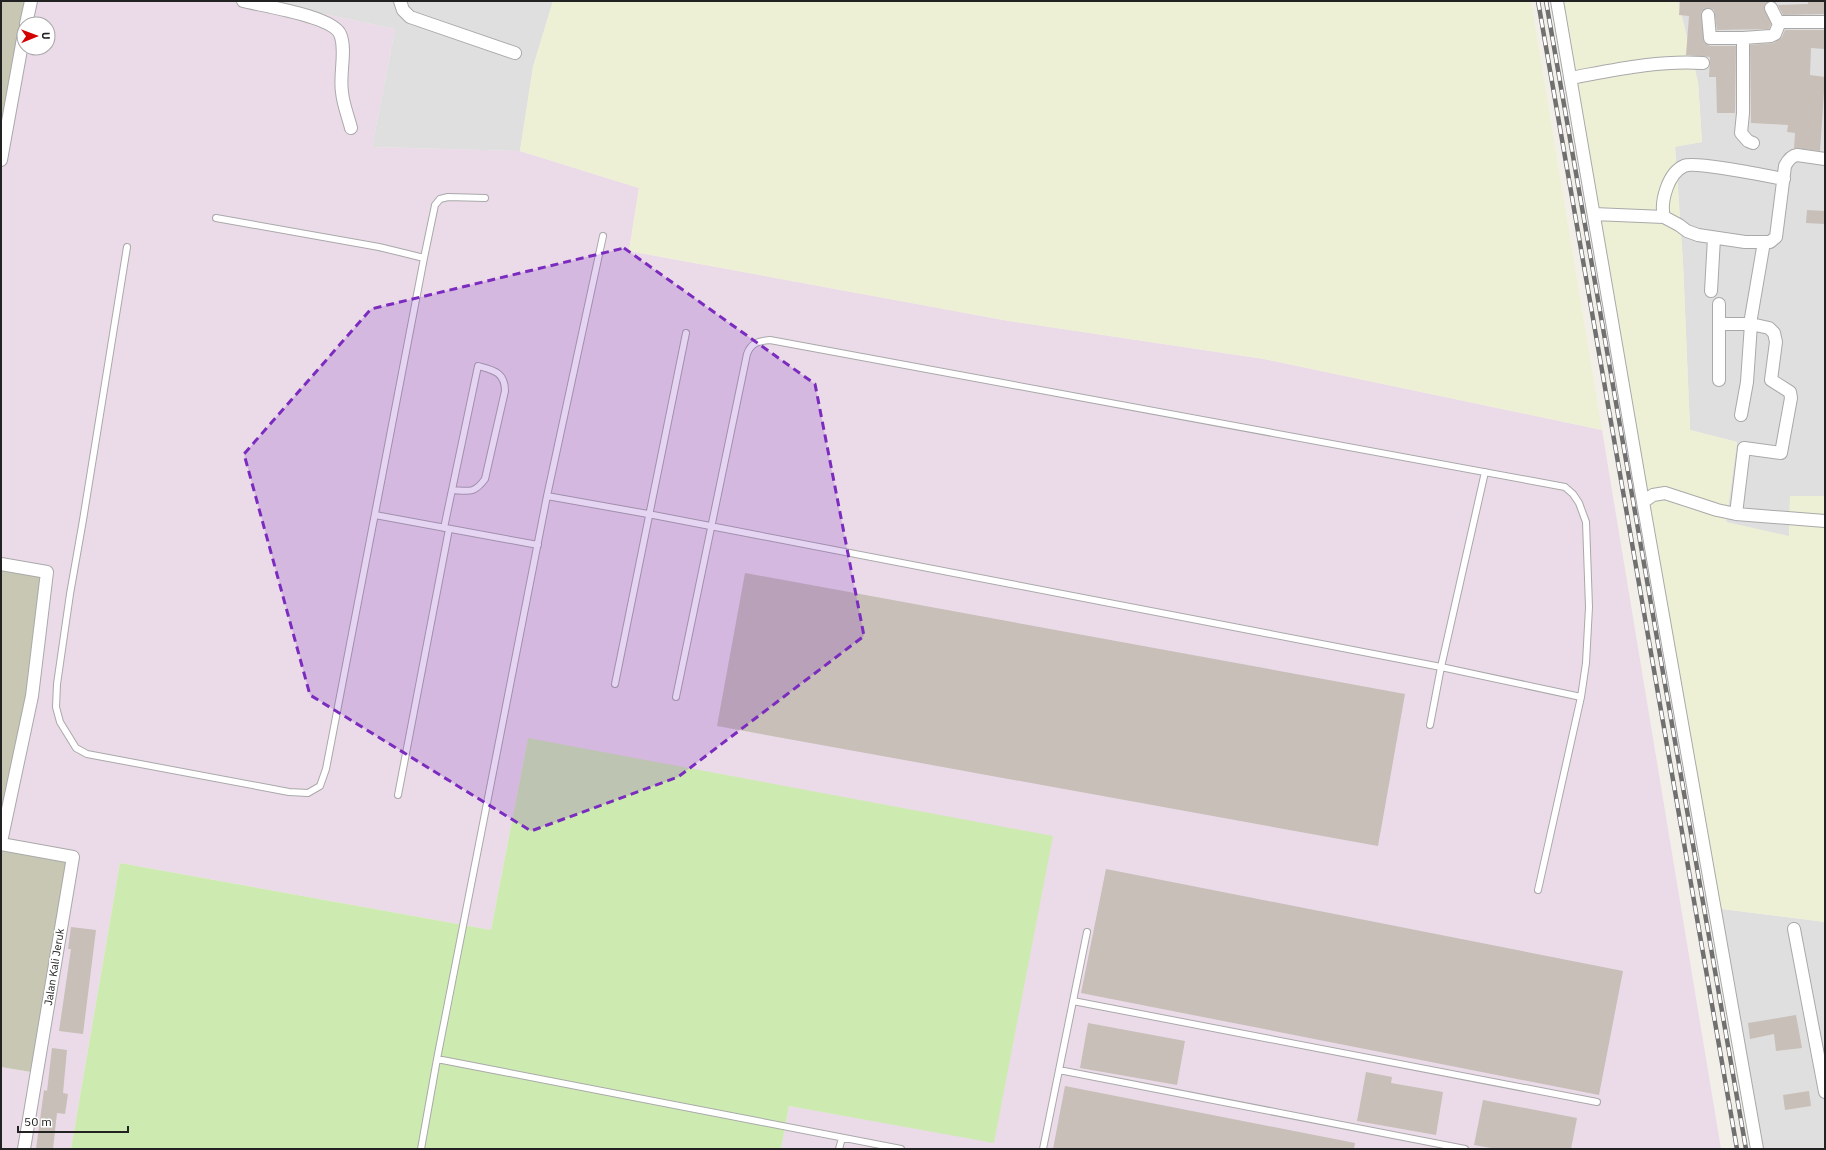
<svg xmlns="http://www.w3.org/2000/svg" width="1826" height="1150" viewBox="0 0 1826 1150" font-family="'IBM Plex Sans',sans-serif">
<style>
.residential{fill:#e0dfdf}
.industrial{fill:#ebdbe8}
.construction{fill:#c7c7b4}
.farmland{fill:#eef0d5}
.grass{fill:#cdebb0}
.building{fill:#c7bfb8}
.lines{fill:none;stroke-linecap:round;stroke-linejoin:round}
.service-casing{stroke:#a9a9a9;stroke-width:8}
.minor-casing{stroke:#a9a9a9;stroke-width:14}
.service{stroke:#fff;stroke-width:6}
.minor{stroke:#fff;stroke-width:12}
.rail-casing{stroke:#707070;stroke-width:4.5}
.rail{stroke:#fff;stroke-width:3;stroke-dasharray:9;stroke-linecap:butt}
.marked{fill:#7b2cbf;fill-opacity:0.2;stroke:#7b2cbf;stroke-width:3;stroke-dasharray:8 5;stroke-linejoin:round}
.labels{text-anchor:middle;stroke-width:3.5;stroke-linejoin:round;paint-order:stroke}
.street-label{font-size:11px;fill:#222;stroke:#fff}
</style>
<rect width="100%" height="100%" fill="#f2efe9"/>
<path class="residential" d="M263,1H553L533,67L520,151L372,147L395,29Z
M1678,1H1825V496H1790L1789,537L1726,522L1737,442L1690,430L1683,263L1675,146L1702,142L1698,82Z
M1714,908L1825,922V1149H1759Z"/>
<path class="industrial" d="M31,1H263L395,29L372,147L520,151L639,188L629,251L1009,321L1264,359L1602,430L1721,1149H781L789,1106L994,1142L528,738L491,930L120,863L71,1149H1V1067L37,1073L1,844V163L24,48H48V24H26Z"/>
<path class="construction" d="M1,1H31L1,163Z
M1,564L47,572L39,632L1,842Z
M1,844L73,857L37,1073L1,1067Z"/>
<path class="farmland" d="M553,1H1531L1602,430L1264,359L1009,321L629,251L639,188L520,151L533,67Z
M1557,1H1678L1698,82L1702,142L1675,147L1683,263L1690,430L1737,442L1726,522L1789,536L1790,496H1825V922L1714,908Z"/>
<path class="grass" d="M528,738L1053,836L994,1143L789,1106L781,1149H71L120,863L491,930Z"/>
<path class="building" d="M1680,1H1769L1765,4L1764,8L1771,24L1769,29L1717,30L1714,10L1707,8L1701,12L1704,42L1710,46H1736L1735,113H1717L1716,77H1709L1710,57L1686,55L1689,16L1679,15Z
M1824,1V14L1783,15L1778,5L1808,4V2Z
M1785,30H1824L1825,32V49L1811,48L1810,75L1825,77L1820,151L1794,148L1795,133L1787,132L1788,125L1751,123L1750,45L1774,43L1782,37Z
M1807,210L1825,211V224L1806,223Z
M745,573L1405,694L1378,846L717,726Z
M1106,869L1623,971L1599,1095L1081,993Z
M71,927L96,930L83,1034L59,1031L71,949H68Z
M1796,1015L1802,1048L1776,1051L1774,1034L1750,1039L1748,1023Z
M1088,1023L1185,1041L1177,1085L1080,1068Z
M52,1048L67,1050L63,1093L68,1094L65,1114L57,1113L53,1149H36L44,1090L47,1091Z
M1366,1072L1392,1077L1391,1083L1443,1092L1436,1135L1357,1121Z
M1065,1086L1355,1143L1354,1149H1053Z
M1809,1091L1811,1106L1785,1110L1783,1095Z
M1483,1100L1577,1118L1571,1149H1497L1474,1145Z"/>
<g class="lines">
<defs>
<path id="service" d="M127,247L83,520L70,594L57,684L56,707L60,722L76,748L87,754L289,792L308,793L320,786L326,769L424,258L379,247L216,218
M424,258L435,205L440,199L448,197L485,198
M547,496L648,514L1441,667L1581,697
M375,515L538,545
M444,528L478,366C493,370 505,372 505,391L485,479C474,494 469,491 452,490
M615,684L686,333
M676,697L747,354C751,343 758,341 770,340L1565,487L1573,494L1579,503L1586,522L1589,607L1586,663L1581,697L1538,890
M1430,725L1441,667L1485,472
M398,795L449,529
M1073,1001L1597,1102
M437,1059L901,1149
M1059,1070L1465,1149
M421,1149L437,1059L547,496L603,236
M839,1149L842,1138
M1043,1149L1087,932"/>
<path id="minor" d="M243,1C263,6 332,16 340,34C347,49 339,75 342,92C343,104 348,116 351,128
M400,1L403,10L410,17L515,53
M1557,1L1643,502L1757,1149
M1771,8L1779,24
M1708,15L1710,38H1743L1771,36L1775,34L1779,24L1783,22H1825
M26,24L31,1
M1743,38V113L1741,133L1748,141L1753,143
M1570,78C1614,70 1658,60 1703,63
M1,160L24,33
M1594,214L1664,217L1679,225L1687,231L1698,235L1745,242H1770L1776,237L1785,166C1788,160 1791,156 1797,155L1825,159
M1664,217C1660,202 1668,173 1684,166C1695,161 1767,176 1784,179
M1711,291L1714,238
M1719,324H1751L1747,382L1741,415
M1719,380V304
M1643,502L1653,495L1665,493L1717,510L1736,514L1744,448L1781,453L1791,398L1790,392L1771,380L1776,342L1774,333L1769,328L1751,324V318L1764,242
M1736,514L1825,521
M1,564L47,572L32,696L1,842
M1,844L73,857L24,1149
M1794,929L1825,1092"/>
</defs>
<use href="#service" class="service-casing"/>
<use href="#minor" class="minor-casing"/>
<use href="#service" class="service"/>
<use href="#minor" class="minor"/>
<defs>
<path id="rail" d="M1538,1L1737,1149
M1546,1L1746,1149"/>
</defs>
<use href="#rail" class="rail-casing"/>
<use href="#rail" class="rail"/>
</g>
<path class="marked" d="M624,248L815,384L864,636L678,777L531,831L310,695L244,454L371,309Z"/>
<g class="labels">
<g class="street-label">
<text transform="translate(54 967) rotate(-81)" y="4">Jalan Kali Jeruk</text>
</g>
</g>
<rect width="1826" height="1150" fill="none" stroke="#222222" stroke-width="4"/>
<g transform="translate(36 36) rotate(89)"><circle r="19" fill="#ffffff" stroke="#a7a7a7"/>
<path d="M0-3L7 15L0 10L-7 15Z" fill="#d40000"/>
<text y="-6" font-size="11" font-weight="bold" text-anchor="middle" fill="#222222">U</text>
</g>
<path d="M18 1126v6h110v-6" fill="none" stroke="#222222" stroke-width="2"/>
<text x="24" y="1126" font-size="12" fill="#222222" stroke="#ffffff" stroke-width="3" paint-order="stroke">50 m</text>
</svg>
